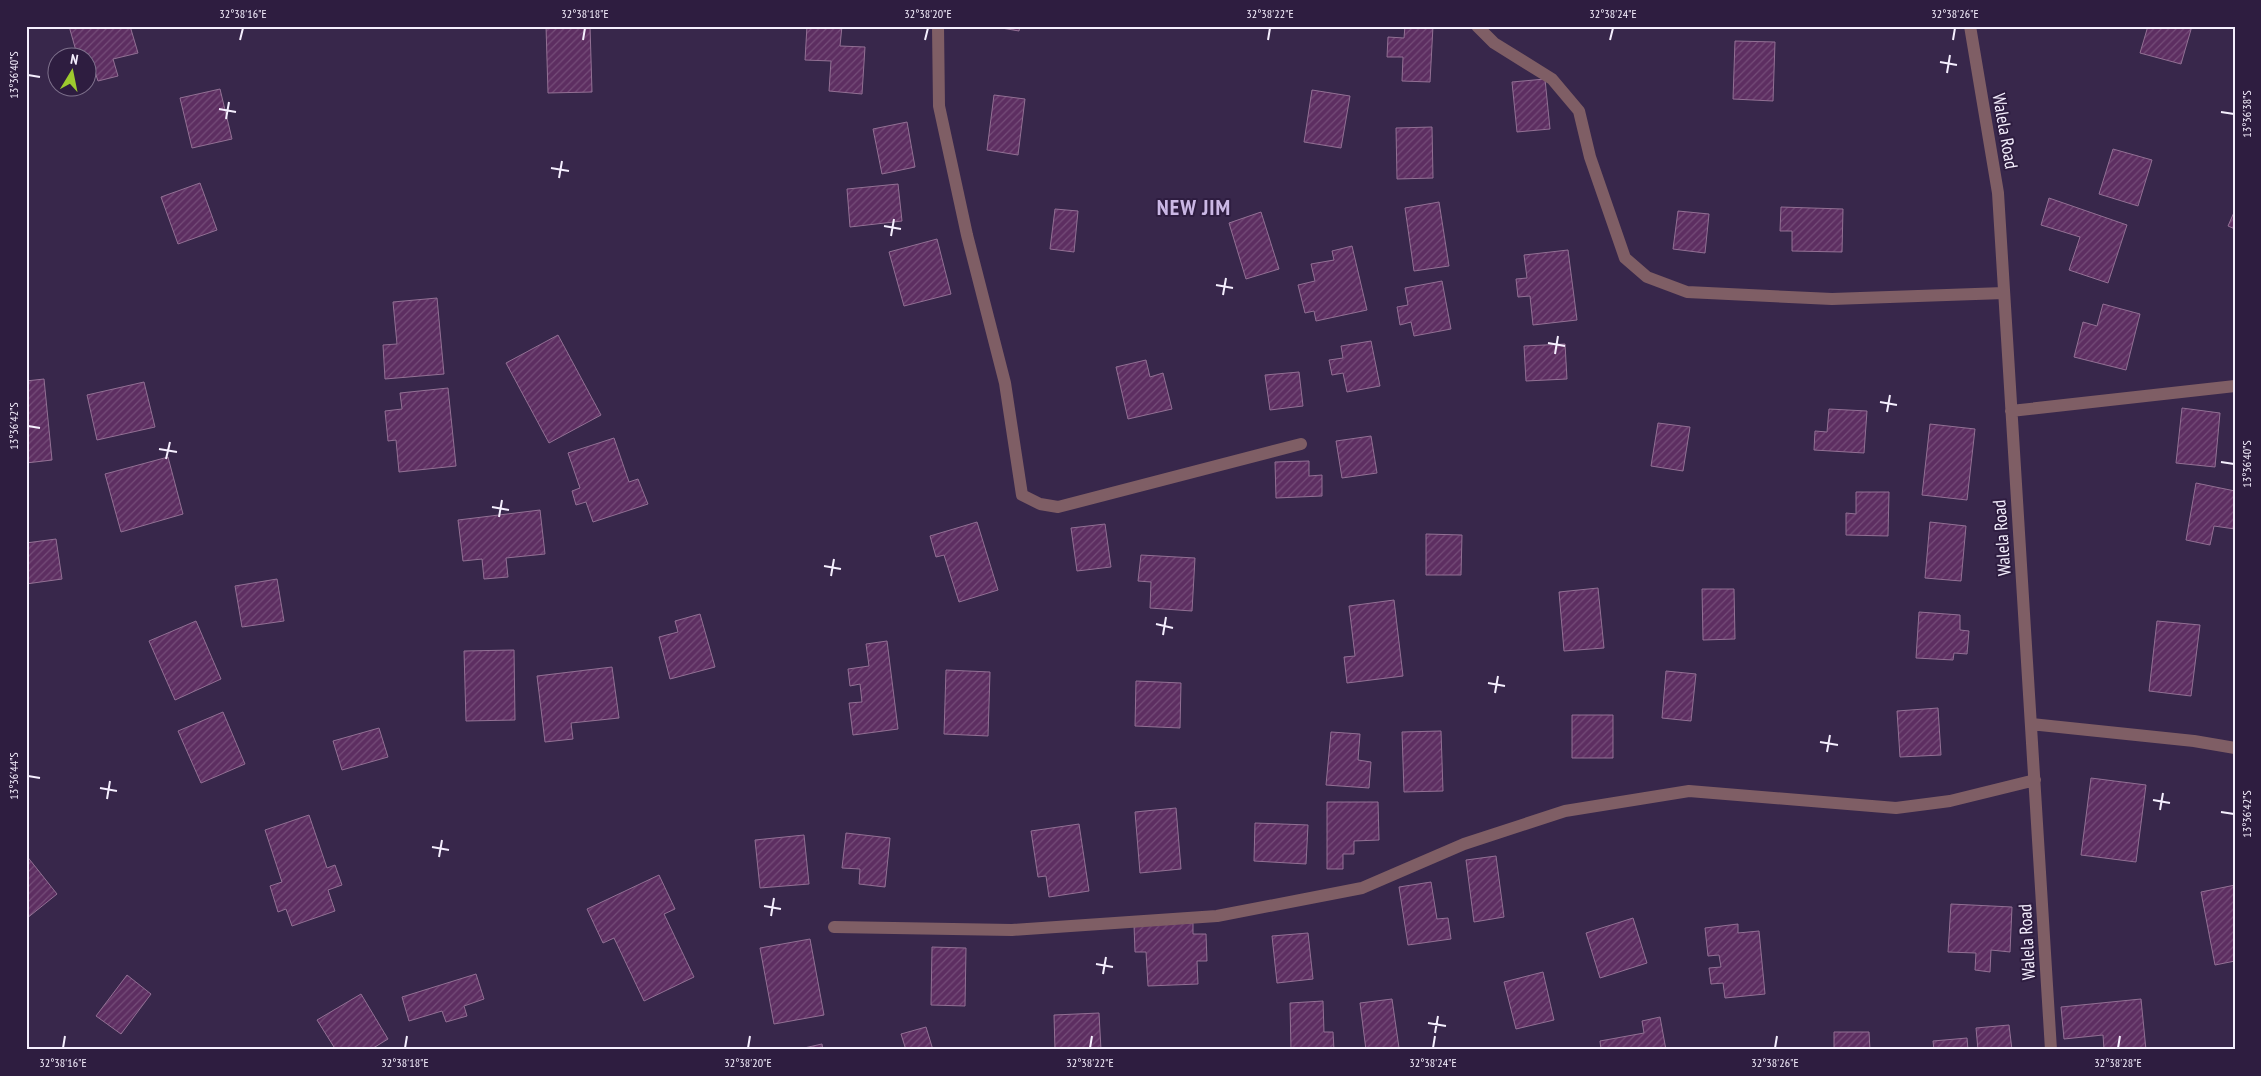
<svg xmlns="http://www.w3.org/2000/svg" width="2261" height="1076" viewBox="0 0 2261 1076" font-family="'PT Sans Narrow',sans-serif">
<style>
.building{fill:url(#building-hatch);stroke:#927094}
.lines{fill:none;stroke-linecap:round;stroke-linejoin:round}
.street{stroke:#7f5e65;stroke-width:12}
.ticks{fill:none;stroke:#f5effe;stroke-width:2}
.labels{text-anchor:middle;stroke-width:4;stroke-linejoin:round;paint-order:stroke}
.street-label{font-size:18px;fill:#f5effe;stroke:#2e1d40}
.district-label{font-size:22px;font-weight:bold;letter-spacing:1px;fill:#cbb8e5;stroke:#2e1d40}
.neatline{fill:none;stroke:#f5effe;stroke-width:2}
.ticks-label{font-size:12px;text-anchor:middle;fill:#f5effe}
</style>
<defs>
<pattern id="building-hatch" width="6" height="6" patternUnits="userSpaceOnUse" patternTransform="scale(1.25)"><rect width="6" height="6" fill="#5d2e61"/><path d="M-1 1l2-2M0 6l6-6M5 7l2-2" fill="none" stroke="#754d79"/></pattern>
</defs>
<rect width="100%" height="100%" fill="#38274b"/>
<path class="building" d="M69,26H130L138,53L113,59L118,76L98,81L92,63L88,64V58H78Z
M546,26H590L592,92L548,93Z
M807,26H842L840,46L865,47L862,94L829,91L831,61L805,60Z
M990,26H1020L1019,31Z
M1405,26H1433L1430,82L1402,81L1403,57H1387L1388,37L1404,38Z
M2148,26H2192L2181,64L2140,53Z
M1735,41L1775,42L1773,101L1733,99Z
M1545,79L1550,129L1517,132L1512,82Z
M220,89L232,139L192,148L180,98Z
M1312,90L1350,96L1341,148L1304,142Z
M994,95L1025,99L1018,155L987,150Z
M907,122L915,167L882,174L873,129Z
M1432,127L1433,178L1397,179L1396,128Z
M2113,149L2152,160L2138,206L2099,194Z
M200,183L217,230L178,244L161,197Z
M898,184L902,221L850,227L847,189Z
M2049,198L2127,225L2108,283L2069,270L2080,237L2041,225Z
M1439,202L1449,266L1414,271L1405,208Z
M1781,207L1843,209L1842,252L1792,251V231H1780Z
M1055,209L1078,211L1074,252L1050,249Z
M2235,210V229L2228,226Z
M1678,211L1709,214L1705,253L1673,249Z
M1261,212L1279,269L1246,279L1229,223Z
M937,239L951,294L904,306L889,252Z
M1352,246L1367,310L1316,321L1314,311L1305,313L1298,285L1315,281L1311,264L1334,260L1332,251Z
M1568,250L1577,320L1533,325L1530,296L1518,297L1516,279L1527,278L1524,255Z
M1442,281L1451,329L1414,336L1411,322L1400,325L1397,307L1408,305L1405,288Z
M437,298L444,374L385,379L383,345L397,344L393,302Z
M2103,304L2140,314L2126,370L2074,357L2083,322L2097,326Z
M558,335L601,415L549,443L506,363Z
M1371,341L1380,386L1347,392L1343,373L1332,375L1329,360L1343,358L1341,346Z
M1565,344L1567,379L1526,381L1524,346Z
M1146,360L1150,377L1163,373L1172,409L1128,419L1116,367Z
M1299,372L1303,406L1270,410L1265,375Z
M44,379L52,460L26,463V381Z
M144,382L155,427L97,440L87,395Z
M448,388L456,466L399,472L396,440L388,441L385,411L402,409L400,393Z
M2182,408L2220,413L2215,467L2176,463Z
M1829,409L1867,411L1864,453L1814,450L1815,431L1827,432Z
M1658,423L1690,427L1683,471L1651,466Z
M1930,424L1975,429L1967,500L1922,495Z
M1371,436L1377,473L1342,478L1336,441Z
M614,438L629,482L638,479L648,504L593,522L586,502L576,505L572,491L580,488L568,453Z
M168,457L183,514L121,532L105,474Z
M1309,461V476L1322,475V496L1276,498L1275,462Z
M2196,483L2235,491V529L2214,526L2210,545L2186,540Z
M1856,492H1889L1888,536L1846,535V513L1856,514Z
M540,510L545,554L506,558L508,577L484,579L482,559L463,561L458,520Z
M977,522L998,590L959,602L944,555L936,557L930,536Z
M1930,522L1966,526L1961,581L1925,578Z
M1105,524L1111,567L1077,571L1071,528Z
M1426,534L1462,535L1461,575H1426Z
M56,539L62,579L26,584V543Z
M1141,555L1195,558L1192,611L1150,608L1151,582L1138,581Z
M277,579L284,621L242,627L235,586Z
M1598,588L1604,648L1564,651L1559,592Z
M1702,589H1734L1735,639L1703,640Z
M1394,600L1403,676L1347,683L1344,657L1355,656L1349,606Z
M1919,612L1960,615V630L1969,631L1967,654L1954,653L1953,660L1916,658Z
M700,614L715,667L670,679L659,637L678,632L675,621Z
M196,621L221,679L175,700L149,641Z
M2157,621L2200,625L2191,696L2149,691Z
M887,641L898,729L853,735L849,703L862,702L860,684L850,686L848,669L869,666L866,644Z
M514,650L515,720L466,721L464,651Z
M612,667L619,718L571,723L573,739L545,742L537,676Z
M946,670L990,672L988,736L944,734Z
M1666,671L1696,674L1691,721L1662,718Z
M1136,681L1181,683L1180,728L1135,726Z
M1938,708L1941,755L1900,757L1897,711Z
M223,712L245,764L201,783L178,731Z
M1572,715H1613V758H1572Z
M379,728L388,757L342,770L333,741Z
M1441,731L1443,791L1404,792L1402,732Z
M1331,732L1360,734L1358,760L1371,762L1369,788L1326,785Z
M2091,778L2146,785L2136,862L2081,855Z
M1327,802H1378L1379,840L1354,841V854H1343V869H1327Z
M1176,808L1181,869L1140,873L1135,812Z
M309,815L327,868L335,865L342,885L328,890L335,911L292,926L286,909L278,912L270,886L282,882L265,830Z
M1255,823L1308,825L1306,864L1254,861Z
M1079,824L1089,891L1049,897L1046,876L1038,877L1031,831Z
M846,833L890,838L885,887L859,884L860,869L842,868Z
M804,835L809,884L760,888L755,840Z
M26,855L57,894L26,919Z
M1496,856L1504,917L1474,922L1466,860Z
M659,875L675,909L664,914L694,977L644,1001L614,938L603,943L587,909Z
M1431,882L1437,919L1448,918L1451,939L1408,945L1399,887Z
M2235,885V961L2215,965L2201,892Z
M1951,904L2012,907L2010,952L1991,950L1990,972L1975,970L1976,953L1948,952Z
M1633,918L1647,963L1600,978L1586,933Z
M1193,923V934H1206L1207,961H1197L1198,984L1148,986L1146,952H1135L1134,925Z
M1738,924V933L1759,931L1765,994L1725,998L1723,983L1711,984L1709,968L1721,967L1719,955L1708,956L1705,928Z
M1308,933L1313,979L1277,983L1272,936Z
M810,939L824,1015L774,1024L760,948Z
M932,947L966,948L965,1006L931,1005Z
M1543,972L1554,1020L1516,1029L1504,982Z
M476,974L484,999L464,1006L467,1016L446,1022L442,1011L409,1021L402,997Z
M127,975L151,994L121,1034L96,1016Z
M361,994L388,1039L370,1050H329L334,1047L317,1020Z
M1392,999L1399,1048L1366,1050L1360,1003Z
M2141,999L2146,1050H2104L2103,1035L2064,1039L2061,1007Z
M1323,1001L1324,1032H1333L1334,1050H1291L1290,1003Z
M1099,1013L1101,1050H1055L1054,1015Z
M1660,1017L1666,1050H1601L1600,1041L1644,1033L1642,1021Z
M2009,1025L2012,1050H1978L1976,1028Z
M926,1027L933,1050H906L901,1034Z
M1834,1032H1869L1870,1050H1834Z
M1967,1038L1968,1050H1934L1933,1041Z
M822,1044L823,1050H795Z"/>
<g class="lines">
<path class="street" d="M938,26L939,106L967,235L1005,383L1022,495L1040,504L1058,507L1301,444
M1477,26L1494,43L1552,79L1579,111L1590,157L1625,258L1647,277L1687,292L1832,299L2004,293
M1970,26L1998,193L2051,1050
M2011,411L2235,386
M2031,724L2194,741L2235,748
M834,927L1012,930L1217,916L1362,888L1464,844L1565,811L1689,791L1896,808L1950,801L2035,780"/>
</g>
<path class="ticks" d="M240,40L243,28M583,40L585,28M925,40L928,28M1268,40L1270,28M1610,40L1613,28M1953,40L1955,28M1940,62L1957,65M1947,73L1950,55M28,75L40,77M219,109L236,112M2221,112L2234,114M226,119L229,102M551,168L569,171M559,178L562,161M884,226L901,229M891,236L894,219M1216,285L1233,288M1223,295L1226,278M1548,343L1565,346M1555,354L1558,336M1880,402L1897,405M1887,412L1890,395M28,426L40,428M159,449L177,452M166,459L170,442M2221,462L2234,464M492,507L509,510M499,517L502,500M824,566L841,569M831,576L834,559M1156,624L1173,628M1163,635L1166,617M1488,683L1505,686M1495,693L1498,676M1820,742L1838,745M1827,752L1830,735M28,776L40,778M100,788L117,791M107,799L110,781M2153,800L2170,803M2160,810L2163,793M2221,812L2234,814M432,847L449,850M439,857L442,840M764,906L781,909M771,916L774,898M1096,964L1113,967M1103,974L1106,957M1428,1023L1446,1026M1435,1033L1438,1016M63,1048L65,1036M405,1048L407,1036M748,1048L750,1036M1090,1048L1092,1036M1433,1048L1435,1036M1775,1048L1777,1036M2118,1048L2120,1036"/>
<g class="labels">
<g class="street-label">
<text transform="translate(2005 131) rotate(80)" y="6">Walela Road</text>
<text transform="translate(2002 538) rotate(-94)" y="6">Walela Road</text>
<text transform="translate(2027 942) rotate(-93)" y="6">Walela Road</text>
</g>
<g class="district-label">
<text x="1194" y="215">NEW JIM</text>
</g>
</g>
<rect width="2261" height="1076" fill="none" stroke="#2e1d40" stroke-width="55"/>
<g transform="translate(72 72) rotate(10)"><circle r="24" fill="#2e1d40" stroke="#7e718c"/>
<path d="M0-4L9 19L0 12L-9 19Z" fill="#9eca2e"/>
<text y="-8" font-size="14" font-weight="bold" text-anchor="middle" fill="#f5effe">N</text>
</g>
<rect x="28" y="28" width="2206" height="1020" class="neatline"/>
<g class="ticks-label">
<text x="243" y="18">32°38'16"E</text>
<text x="585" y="18">32°38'18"E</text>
<text x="928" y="18">32°38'20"E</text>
<text x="1270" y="18">32°38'22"E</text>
<text x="1613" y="18">32°38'24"E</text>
<text x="1955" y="18">32°38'26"E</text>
<text transform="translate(14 75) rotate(-90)" y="4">13°36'40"S</text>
<text transform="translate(2247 114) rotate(-90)" y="4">13°36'38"S</text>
<text transform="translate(14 426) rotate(-90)" y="4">13°36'42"S</text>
<text transform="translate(2247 464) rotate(-90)" y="4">13°36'40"S</text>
<text transform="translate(14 776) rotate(-90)" y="4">13°36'44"S</text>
<text transform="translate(2247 814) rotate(-90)" y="4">13°36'42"S</text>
<text x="63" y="1067">32°38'16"E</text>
<text x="405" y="1067">32°38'18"E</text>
<text x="748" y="1067">32°38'20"E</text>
<text x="1090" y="1067">32°38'22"E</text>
<text x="1433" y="1067">32°38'24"E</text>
<text x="1775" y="1067">32°38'26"E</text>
<text x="2118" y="1067">32°38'28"E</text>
</g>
</svg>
